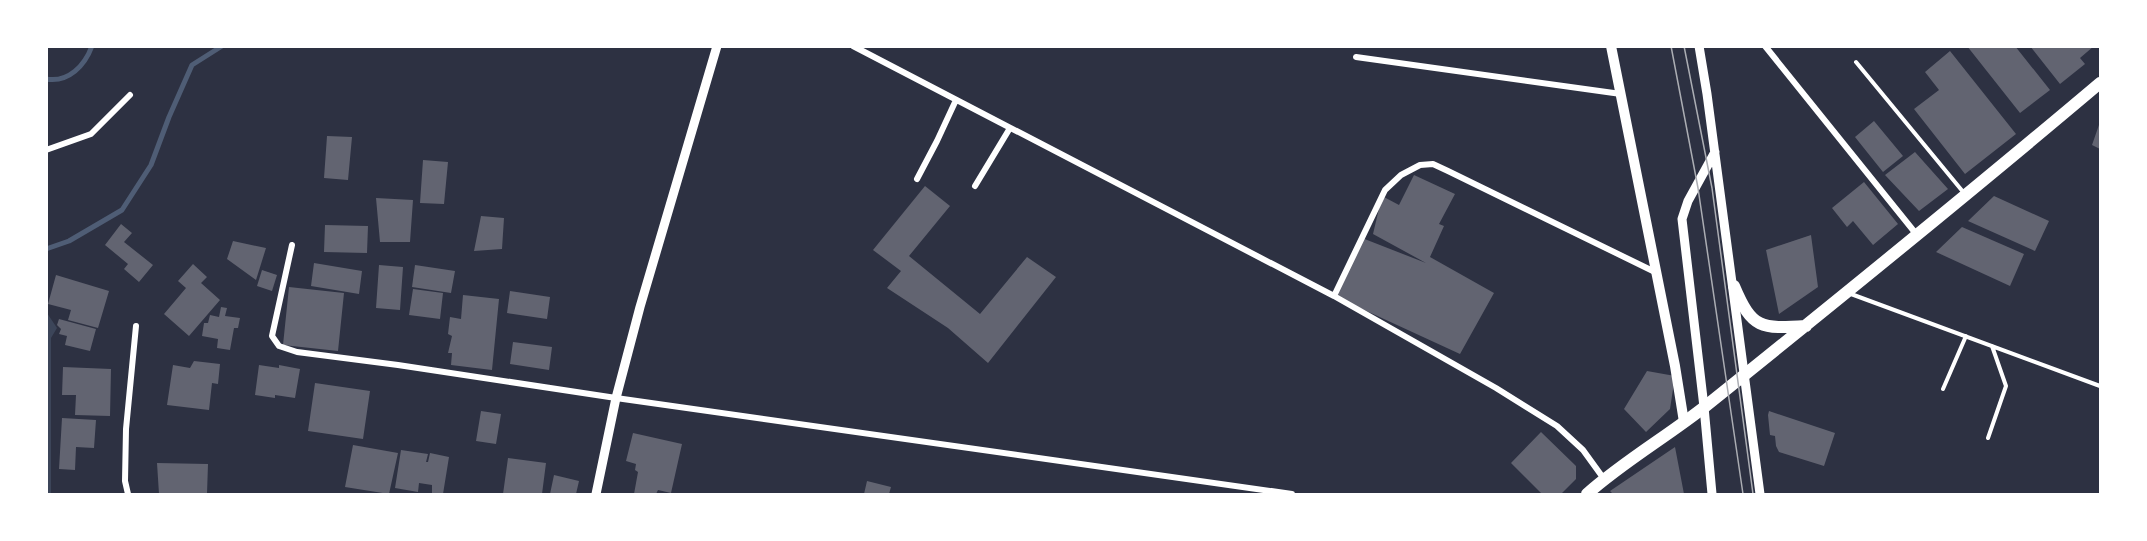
<svg xmlns="http://www.w3.org/2000/svg" width="2147" height="541" viewBox="0 0 2147 541" font-family="Overpass,sans-serif">
<style>
.green{fill:#3c4559}
.lines{fill:none;stroke-linecap:round;stroke-linejoin:round}
.stream{stroke:#4f5d75;stroke-width:5}
.building{fill:#626471}
.service{stroke:#fff;stroke-width:4}
.minor{stroke:#fff;stroke-width:6}
.tertiary{stroke:#fff;stroke-width:9}
.secondary{stroke:#fff;stroke-width:10}
.primary{stroke:#fff;stroke-width:12}
.tram{stroke:#abadb3;stroke-width:1.5}
</style>
<rect width="100%" height="100%" fill="#2d3142"/>
<path class="green" d="M47,313L57,328L51,338V494H46Z"/>
<g class="lines">
<path class="stream" d="M46,79C69,83 85,65 92,46
M46,249L69,241L122,210L151,165L169,117L192,65L222,46"/>
</g>
<path class="building" d="M1967,46H2015L2050,90L2020,113Z
M2030,46H2094L2080,58L2085,64L2060,84Z
M1950,51L2016,134L1965,174L1914,109L1939,90L1925,72Z
M1874,121L1903,156L1883,172L1855,137Z
M2100,122V149L2092,145Z
M327,136L352,137L348,180L324,178Z
M1915,152L1948,189L1919,211L1885,175Z
M423,160L448,162L444,204L420,203Z
M1414,175L1455,194L1439,224L1444,226L1430,257L1494,293L1460,354L1334,296L1362,238L1426,263L1373,234L1382,196L1399,205Z
M1864,182L1898,224L1873,245L1853,221L1847,227L1832,208Z
M925,186L950,206L909,256L980,314L1027,257L1056,277L988,363L948,328L887,288L901,271L873,250Z
M1994,196L2049,221L2035,251L1968,221Z
M376,198L413,200L410,242H380Z
M481,216L504,218L502,249L474,251Z
M121,224L132,233L124,242L153,265L139,282L124,269L128,264L105,245Z
M325,225L368,226L367,253L324,252Z
M1962,227L2024,254L2010,286L1936,252Z
M1811,235L1818,287L1779,314L1766,250Z
M233,241L266,248L256,280L227,259Z
M314,263L362,271L359,294L311,286Z
M193,264L207,277L201,283L220,300L189,336L164,314L186,288L178,281Z
M379,265L403,267L400,310L376,308Z
M415,265L455,271L451,293L412,287Z
M262,270L277,275L272,291L257,286Z
M56,275L109,291L98,328L68,320L71,310L48,304Z
M289,287L344,293L338,351L283,345Z
M413,289L443,293L440,319L409,315Z
M510,291L550,297L547,319L507,313Z
M463,295L499,299L492,370L451,365L452,353H448L452,336L448,334L450,317L461,319Z
M221,307L227,308L225,316L240,318L238,328H234L230,350L217,348L218,339L202,336L204,323H208L210,315L219,317Z
M59,319L96,329L90,351L65,345L67,336L59,334L61,329L57,325Z
M513,342L552,347L549,370L510,364Z
M194,361L220,364L218,384L212,383L209,410L167,405L173,365L190,368Z
M259,365L279,368V365L300,369L295,398L275,395V398L255,395Z
M63,367L111,369L110,416L75,415L76,395H62Z
M1647,371L1675,376L1670,409L1646,432L1624,409Z
M315,383L370,391L363,439L308,431Z
M481,411L501,414L496,444L476,441Z
M1769,411L1835,433L1824,466L1779,452L1776,446L1775,436L1770,435L1768,415Z
M62,418L96,420L94,448L76,447L75,470L59,469Z
M1541,432L1576,466V479L1561,494H1542L1511,463Z
M633,433L682,444L671,493L658,490L656,494H634L638,472L635,470L636,464L626,461Z
M353,445L398,453L389,494L345,487Z
M1675,447L1684,494H1613L1610,491Z
M401,450L428,454L426,462H428L430,453L449,457L443,494L432,493V485L419,483L418,492L395,488Z
M508,458L546,463L542,494H503Z
M157,463L208,464L207,494H159Z
M554,475L579,481L576,494H550Z
M867,481L891,487L889,494H864Z"/>
<g class="lines">
<path class="service" d="M1856,62L1964,193
M1851,294L2100,386
M1943,389L1966,336
M1988,438L2006,386L1992,346"/>
<path class="minor" d="M853,46L1334,296L1496,388L1557,426L1583,450L1604,479
M1765,46L1917,235
M1356,57L1621,94
M46,150L91,134L130,95
M917,179L937,141L956,100
M975,186L1010,128
M292,245L272,336L279,346L297,352L398,365L616,398L1292,494
M1334,296L1385,190L1401,175L1420,165L1433,164L1448,171L1657,273
M128,494L125,481L126,429L136,326"/>
<path class="tertiary" d="M1699,46L1707,94L1760,494
M596,494L616,398L640,307L717,46
M1712,494L1704,407L1682,219L1688,201L1715,152"/>
<path class="secondary" d="M1611,46L1675,366L1684,422"/>
<path class="primary" d="M1734,286C1752,329 1761,329 1806,326
M1587,494C1624,461 1668,436 1707,405C1839,299 1971,192 2100,83"/>
<path class="tram" d="M1671,46L1698,188L1743,494
M1684,46L1712,188L1753,494"/>
</g>
<rect width="2147" height="541" fill="none" stroke="#ffffff" stroke-width="96"/>
</svg>
